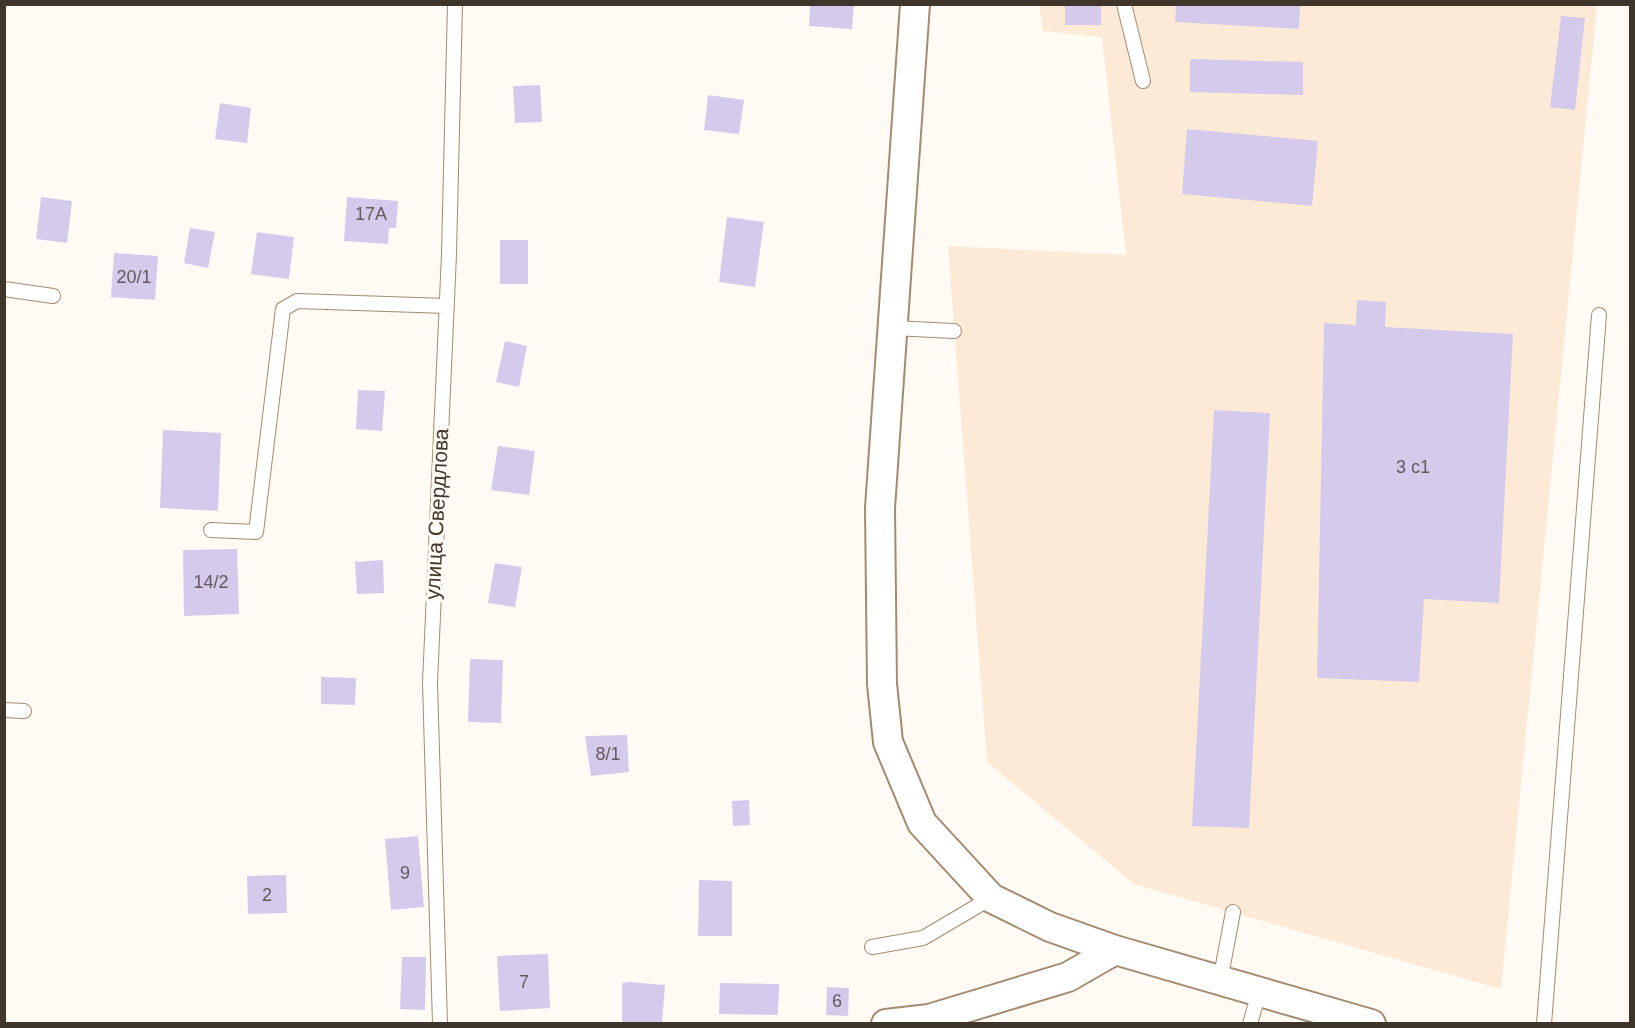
<svg xmlns="http://www.w3.org/2000/svg" width="1635" height="1028" viewBox="0 0 1635 1028" font-family="Helvetica,sans-serif">
<style>
.built{fill:#fdead6}
.building{fill:#d4cbec}
.lines{fill:none;stroke-linecap:round;stroke-linejoin:round}
.service-casing{stroke:#a28b71;stroke-width:16}
.minor-casing{stroke:#a28b71;stroke-width:32}
.service{stroke:#fff;stroke-width:14}
.minor{stroke:#fff;stroke-width:28}
.labels{text-anchor:middle;stroke-width:6;stroke-linejoin:round;paint-order:stroke}
.number-label{font-size:18px;fill:#645a5a}
.street-label{font-size:21px;fill:#3f352a;stroke:#fffaf4}
</style>
<rect width="100%" height="100%" fill="#fffaf4"/>
<path class="built" d="M1039,5H1597L1501,989L1134,884L987,762L948,246L1126,255L1102,37L1043,31Z"/>
<path class="building" d="M810,4H854L852,29L809,26Z
M1065,4H1101V25H1065Z
M1176,4H1300L1299,29L1175,22Z
M1561,16L1585,18L1575,110L1550,107Z
M1190,59L1303,62V95L1190,92Z
M540,85L542,122L515,123L513,86Z
M708,95L744,100L739,134L704,130Z
M220,103L251,108L247,143L215,139Z
M1187,129L1318,141L1312,206L1182,194Z
M41,197L72,201L67,243L36,239Z
M347,197L398,201L396,228H389L388,244L344,241Z
M727,217L764,222L755,287L719,282Z
M190,228L215,232L208,268L184,263Z
M257,232L294,237L289,279L251,274Z
M500,240H528V284H500Z
M114,253L158,256L155,300L111,297Z
M1357,300L1386,302L1385,327L1513,334L1499,603L1424,599L1419,682L1317,678L1324,323L1356,325Z
M505,341L527,346L519,387L496,382Z
M358,390L385,391L382,431L356,429Z
M1214,410L1270,413L1249,828L1192,826Z
M163,430L221,433L218,511L160,508Z
M498,446L535,451L529,495L491,490Z
M237,549L239,614L184,616L183,550Z
M383,560L384,593L357,594L355,562Z
M495,563L522,567L515,607L488,603Z
M470,659L503,660L501,723L468,722Z
M321,677L356,678L355,705L321,704Z
M627,735L629,772L591,776L585,736Z
M749,800L750,825L733,826L732,801Z
M418,836L424,907L391,910L385,839Z
M286,875L287,913L248,914L247,876Z
M699,880L732,881V936H698Z
M548,954L550,1008L500,1011L497,956Z
M402,957H426L425,1010L400,1009Z
M629,982L665,985L662,1023H622V983Z
M720,983L779,984L778,1015L719,1014Z
M827,987L849,988L848,1016L826,1015Z"/>
<g class="lines">
<defs>
<path id="service" d="M1124,4L1143,81
M4,289L53,296
M893,328L954,331
M211,530L256,532L283,309L297,301L447,306
M4,710L24,711
M872,947L923,938L991,898
M1220,981L1233,912
M440,1024L430,683L449,254L455,4
M1250,1024L1259,992
M1544,1024L1599,315"/>
<path id="minor" d="M915,4L880,508L882,684L888,742L922,823L991,898L1050,927L1115,950L1371,1024
M886,1024L929,1019L1068,977L1115,950"/>
</defs>
<use href="#service" class="service-casing"/>
<use href="#minor" class="minor-casing"/>
<use href="#service" class="service"/>
<use href="#minor" class="minor"/>
</g>
<g class="labels">
<g class="number-label">
<text x="371" y="220">17А</text>
<text x="134" y="283">20/1</text>
<text x="1413" y="473">3 с1</text>
<text x="211" y="588">14/2</text>
<text x="608" y="760">8/1</text>
<text x="405" y="879">9</text>
<text x="267" y="901">2</text>
<text x="524" y="988">7</text>
<text x="837" y="1007">6</text>
</g>
<g class="street-label">
<text transform="translate(437 514) rotate(-87)" y="7">улица Свердлова</text>
</g>
</g>
<rect width="1635" height="1028" fill="none" stroke="#3f352a" stroke-width="12"/>
</svg>
